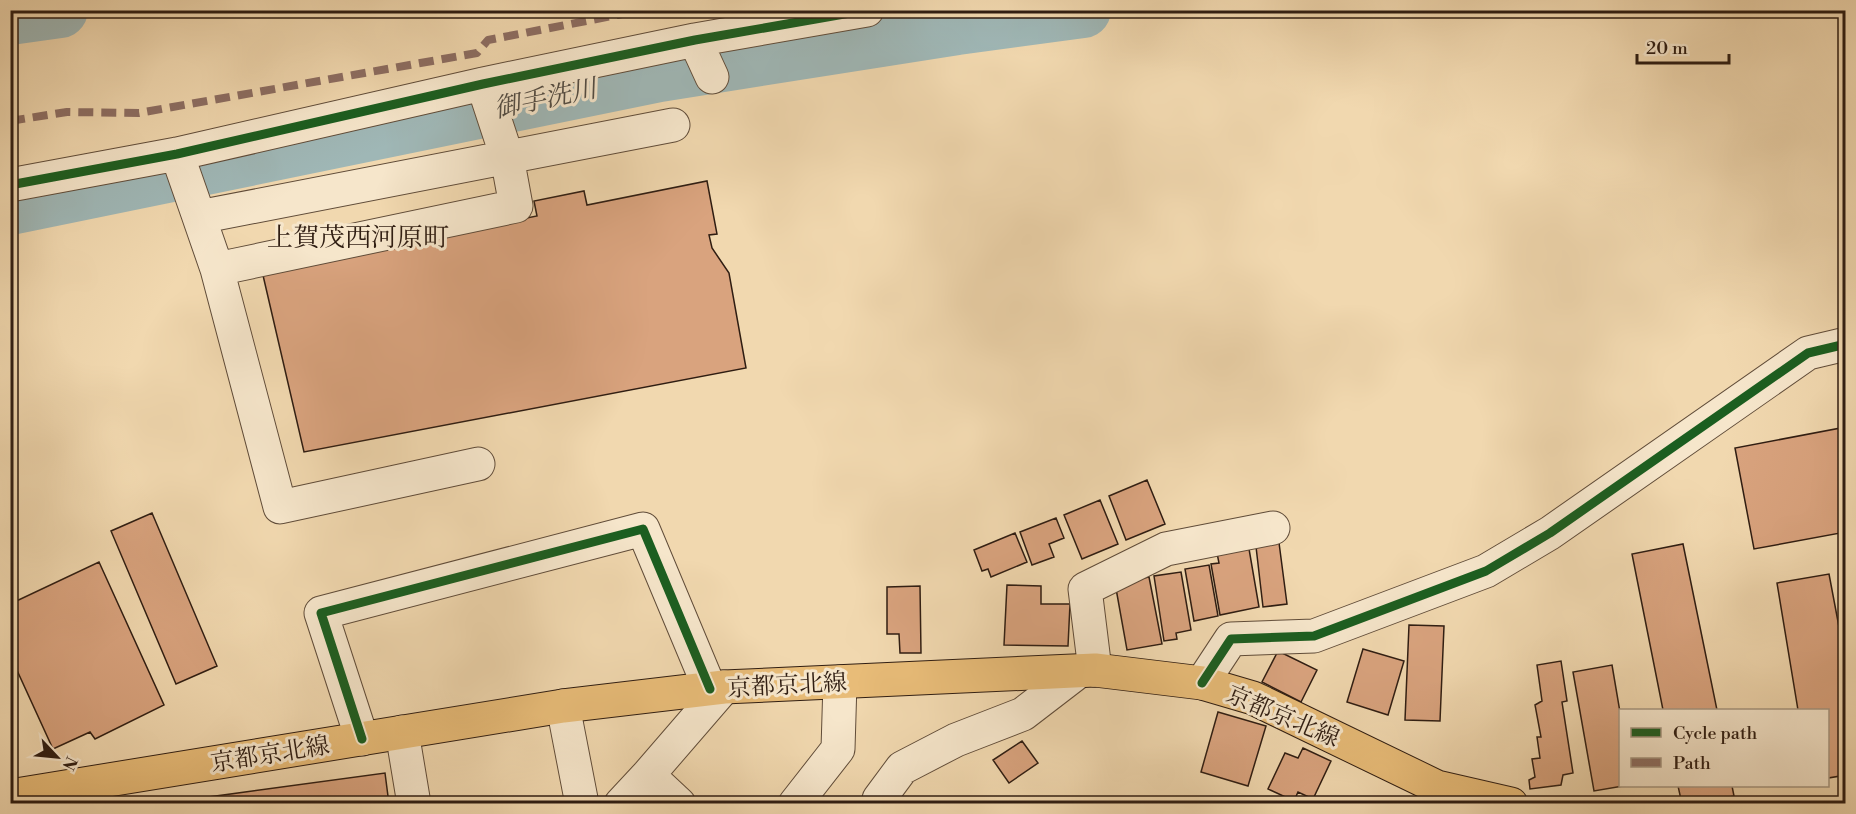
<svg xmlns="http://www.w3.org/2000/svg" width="1856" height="814" viewBox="0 0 1856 814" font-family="'Libre Bodoni','Noto Serif JP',serif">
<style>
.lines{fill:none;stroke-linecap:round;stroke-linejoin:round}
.river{stroke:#9fb7b6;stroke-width:56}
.building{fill:#d9a37e;stroke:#2f1d12;stroke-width:1.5}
.minor-casing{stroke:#604c39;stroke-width:35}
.major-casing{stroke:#2f1d12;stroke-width:35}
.minor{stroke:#f6e6cb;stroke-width:33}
.major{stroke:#e8bc78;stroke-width:33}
.quiet{stroke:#8d6e63;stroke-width:8;stroke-dasharray:15 8;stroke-linecap:butt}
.cycleway-casing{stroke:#f6e6cb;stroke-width:13}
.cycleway{stroke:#1b5e20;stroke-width:9}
.labels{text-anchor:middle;stroke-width:6;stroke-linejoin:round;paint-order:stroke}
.street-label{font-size:24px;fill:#2f1d12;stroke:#f6e6cb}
.water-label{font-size:26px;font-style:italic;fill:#514b43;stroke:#f6e6cb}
.neighbourhood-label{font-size:26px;fill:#2f1d12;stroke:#f6e6cb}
</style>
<rect width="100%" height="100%" fill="#f1d8af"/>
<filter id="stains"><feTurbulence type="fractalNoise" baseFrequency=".00333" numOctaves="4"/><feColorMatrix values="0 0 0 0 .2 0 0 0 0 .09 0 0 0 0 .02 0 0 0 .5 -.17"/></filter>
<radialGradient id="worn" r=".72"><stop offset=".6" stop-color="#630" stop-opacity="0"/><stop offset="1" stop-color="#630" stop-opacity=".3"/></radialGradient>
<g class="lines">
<path class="river" d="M10,17L60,10
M10,207L659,74L957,27L1083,10"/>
</g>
<path class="building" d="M707,181L717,234L709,235L712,248L729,273L746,368L304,452L262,271L537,216L534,201L584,191L587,205Z
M1846,427V532L1754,549L1735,448Z
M1147,480L1165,524L1126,540L1109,496Z
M1100,500L1118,544L1082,559L1064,515Z
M152,513L217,666L176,684L111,531Z
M1056,518L1064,538L1049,544L1054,557L1032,565L1020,532Z
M1015,533L1027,562L991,577L988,569L982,571L974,550Z
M1278,535L1287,604L1263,607L1255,538Z
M1248,543L1259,607L1220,615L1211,564L1219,563L1216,548Z
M1683,544L1717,710H1663L1632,554Z
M99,562L164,705L95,739L90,732L53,749L10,655V604Z
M1209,565L1218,616L1194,621L1185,569Z
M1181,572L1191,630L1176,633L1177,639L1164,641L1154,576Z
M1829,574L1846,664V775L1828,778V710H1798L1777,583Z
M1149,577L1162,644L1127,650L1115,583Z
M1007,585L1041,586V604H1070L1068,646L1004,645Z
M920,586L921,653H900L899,634H887V587Z
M1409,625L1444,626L1440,721L1405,720Z
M1363,649L1404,661L1388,715L1347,702Z
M1278,651L1317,670L1301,702L1262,682Z
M1561,661L1567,701L1562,702L1573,773L1563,775L1561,785L1530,789L1529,780L1535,777L1532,759L1540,758L1537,737H1541L1535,705L1542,701L1537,665Z
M1612,665L1620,712V786H1623L1594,791L1573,672Z
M1218,712L1266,726L1248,786L1201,772Z
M1022,741L1038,763L1009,783L993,760Z
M1303,748L1331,761L1313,799L1298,792L1294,801L1268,789L1285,753L1298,758Z
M385,773L389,804H202L210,803L209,797Z
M1678,786H1732L1734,796L1696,804H1682Z
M1383,798V804H1340Z"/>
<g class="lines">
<defs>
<path id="minor" d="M695,40L712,77
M177,154L199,217
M10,185L177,154L483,84L695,40L867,10
M217,269L516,206L507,157L483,84
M478,464L280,507L217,269L199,217L673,125
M1095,670L1085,589L1166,549L1273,528
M1202,683L1231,639L1314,636L1486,571L1550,533L1808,353L1846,344
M563,706L582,804
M402,732L414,804
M362,739L321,613L643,529L710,689
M648,775L679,804
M621,804L648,775L724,687
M795,804L838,749L840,682
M878,804L879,799L902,768L956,740L1023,714L1079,671"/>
<path id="major" d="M10,796L563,706L724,687L1095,670L1202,683L1253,698L1437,787L1511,804"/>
</defs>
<use href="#minor" class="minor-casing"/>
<use href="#major" class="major-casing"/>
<use href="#minor" class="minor"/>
<use href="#major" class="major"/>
<path class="quiet" d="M10,121L67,112L139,113L477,53L488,40L643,10"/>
<defs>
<path id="cycleway" d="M10,185L177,154L483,84L695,40L867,10
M1202,683L1231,639L1314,636L1486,571L1550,533L1808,353L1846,344
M362,739L321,613L643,529L710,689"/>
</defs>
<use href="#cycleway" class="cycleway-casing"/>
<use href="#cycleway" class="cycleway"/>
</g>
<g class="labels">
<g class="street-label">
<text transform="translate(787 685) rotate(-3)" y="8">京都京北線</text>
<text transform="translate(1283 716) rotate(23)" y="8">京都京北線</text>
<text transform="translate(270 754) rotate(-9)" y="8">京都京北線</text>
</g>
<g class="water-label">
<text transform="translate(545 98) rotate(-12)" y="9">御手洗川</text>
</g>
<g class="neighbourhood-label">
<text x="358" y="246">上賀茂西河原町</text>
</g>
</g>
<rect width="1856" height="814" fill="none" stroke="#f1d8af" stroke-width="36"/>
<rect x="12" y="12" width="1832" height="790" fill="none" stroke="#2f1d12" stroke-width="3"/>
<rect x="18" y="18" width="1820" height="778" fill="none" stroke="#2f1d12" stroke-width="1.5"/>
<rect x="1619" y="709" width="210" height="78" fill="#f6e6cb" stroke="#a69681" stroke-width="1.5"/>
<rect x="1631" y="728" width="30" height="9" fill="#1b5e20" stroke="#a69681" stroke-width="1.5"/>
<text x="1673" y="739" font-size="18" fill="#2f1d12">Cycle path</text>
<rect x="1631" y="758" width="30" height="9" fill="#8d6e63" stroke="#a69681" stroke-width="1.5"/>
<text x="1673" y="769" font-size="18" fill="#2f1d12">Path</text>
<g transform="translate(57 757) rotate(116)" stroke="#f6e6cb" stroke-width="4.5" paint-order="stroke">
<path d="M0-4.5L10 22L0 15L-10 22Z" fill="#2f1d12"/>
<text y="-9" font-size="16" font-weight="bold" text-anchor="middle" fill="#2f1d12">N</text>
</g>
<path d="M1637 54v9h92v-9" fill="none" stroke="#2f1d12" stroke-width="3"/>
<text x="1646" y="54" font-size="18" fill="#2f1d12" stroke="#f6e6cb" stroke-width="4.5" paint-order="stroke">20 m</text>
<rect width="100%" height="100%" filter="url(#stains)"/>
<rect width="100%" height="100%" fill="url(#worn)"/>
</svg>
